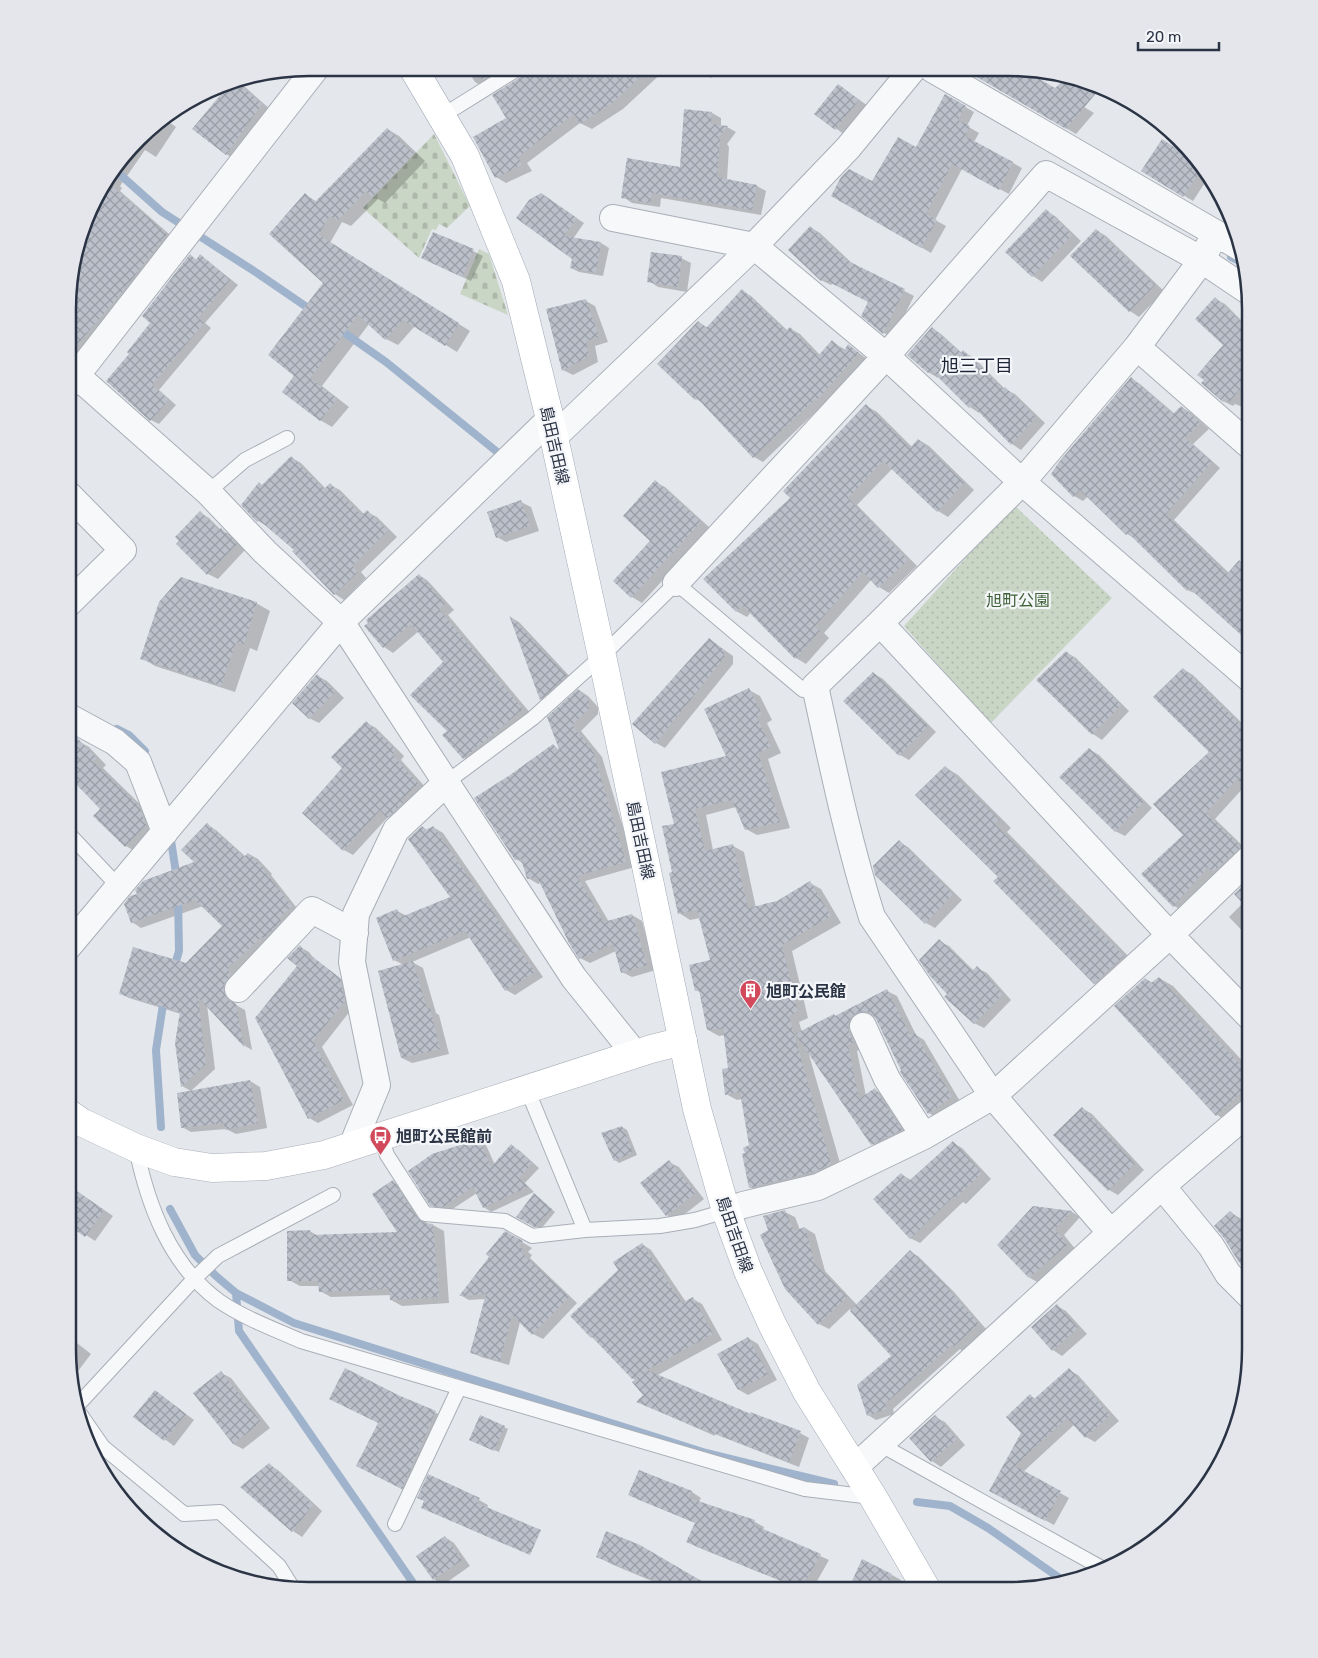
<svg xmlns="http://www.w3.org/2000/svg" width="1318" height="1658" viewBox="0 0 1318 1658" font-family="Rubik,'Noto Sans JP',sans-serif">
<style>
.grass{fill:url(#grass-dots)}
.cemetery{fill:url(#cemetery-stones)}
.shadow{fill:#0003}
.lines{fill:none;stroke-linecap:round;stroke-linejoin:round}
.stream{stroke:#9fb4cc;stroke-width:8}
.building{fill:url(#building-cross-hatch)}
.lane-casing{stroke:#a9aeb7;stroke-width:16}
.street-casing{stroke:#a9aeb7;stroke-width:28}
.secondary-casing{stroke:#a9aeb7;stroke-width:29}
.primary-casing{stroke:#a3abb8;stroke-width:29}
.lane{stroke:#f7f8fa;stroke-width:14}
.street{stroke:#f7f8fa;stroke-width:26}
.secondary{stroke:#fff;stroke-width:28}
.primary{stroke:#fff;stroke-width:28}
.labels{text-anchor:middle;stroke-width:4.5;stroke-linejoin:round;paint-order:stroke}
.street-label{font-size:16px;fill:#2b3445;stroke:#f4f6f9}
.park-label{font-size:16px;fill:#3f6138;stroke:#f4f6f9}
.poi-label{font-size:16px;font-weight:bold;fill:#2b3445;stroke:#f4f6f9;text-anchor:start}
.neighbourhood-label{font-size:18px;fill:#1d2536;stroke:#f4f6f9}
.rim{fill:none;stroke:#2b3445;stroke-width:2.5}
</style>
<defs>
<pattern id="grass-dots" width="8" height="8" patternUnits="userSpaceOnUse" patternTransform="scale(1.25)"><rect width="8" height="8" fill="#c9d6c5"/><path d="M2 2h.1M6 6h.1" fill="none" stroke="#adb8ab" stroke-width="1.8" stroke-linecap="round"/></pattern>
<pattern id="cemetery-stones" width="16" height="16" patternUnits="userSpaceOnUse" patternTransform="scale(1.25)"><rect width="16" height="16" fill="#c9d6c5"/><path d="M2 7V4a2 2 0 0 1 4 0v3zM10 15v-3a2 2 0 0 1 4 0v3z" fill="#adb8ab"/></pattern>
<pattern id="building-cross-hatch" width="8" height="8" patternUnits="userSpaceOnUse" patternTransform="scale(1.25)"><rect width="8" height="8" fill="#bbc0ca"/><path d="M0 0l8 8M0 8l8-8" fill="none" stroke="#989da6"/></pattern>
</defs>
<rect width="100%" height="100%" fill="#e4e7ec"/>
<path class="grass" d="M1014,505L1112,598L990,724L904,626Z"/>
<path class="cemetery" d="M434,134L470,206L447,228L439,224L436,230L432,229L419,258L363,208Z
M479,249L489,254L508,315L460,294Z"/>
<path class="shadow" d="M466,68H522L485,88L475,82Z
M529,68L666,69L623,109L592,129L580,123L527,163L532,171L506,183L496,177L507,118Z
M696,69H719L711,78Z
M965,69L1023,70L1094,113L1076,134Z
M234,80L244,86L271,110L236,160L226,154Z
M839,85L868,106L845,135L816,114Z
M945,95L974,112L967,126L979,133L974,142L1022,168L1009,194L962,169L935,220L946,226L931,253L832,195L873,183L917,149Z
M686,111L712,113L721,118V126L727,127L736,132L727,144L729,147L727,180L757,186L766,191L761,215L661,198L660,207L632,203L623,197L681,169Z
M165,119L176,127L156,157L145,150L120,186L122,188L120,191L177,241L83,356L69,347L70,277L100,189L150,127Z
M387,129L399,136L425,161L385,203L378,199L351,226L342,222L330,243L470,331L457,352L415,326L398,345L386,339L369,324L322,386L349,407L332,427L320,420L296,375L324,283L306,195L317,202Z
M1190,158L1208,178L1193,201L1143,171Z
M549,200L584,223L573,239L601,243L609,248L603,276L579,272L571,268L573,258L517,218Z
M1046,211L1055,216L1081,241L1042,282L1033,276Z
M810,227L820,233L854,265L914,296L893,338L884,333L863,316L870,302L833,283L831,285L821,280Z
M1096,230L1106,236L1164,291L1139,317L1130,311Z
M473,251L483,256L471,281L432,263Z
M190,256L197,260L200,256L208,261L238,285L205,323L211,328L159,390L176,405L159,424L151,420L131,354L152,323Z
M681,258L691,263L687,292L658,287L649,281Z
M742,291L751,296L788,331L791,329L800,334L820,355L832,342L846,350L848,345L867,359L824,404L763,462L754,457L703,403L696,399L659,364L699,322L708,328Z
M1215,299L1225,304L1250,329V415L1240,406L1235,404L1233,406L1223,401L1224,345Z
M586,301L595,306L608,342L595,346L598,362L573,375L563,370Z
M932,328L941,334L962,353L963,352L973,357L1005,389L1015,394L1045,423L1021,450L1012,444L980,412L979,413L970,407L939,376L938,378L928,372Z
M1131,379L1140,384L1175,414L1181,407L1190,412L1209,429L1193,444L1220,468L1174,520L1229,573L1242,563L1250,554V641L1197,594L1187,590L1136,539L1127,534L1088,496L1083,501L1074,496Z
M866,406L877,412L912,447L919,440L929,446L974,490L948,517L938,511L893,468L857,505L917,566L889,593L879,587L872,579L824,633L829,638L806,664L796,658L751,612L747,617L736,611L792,498Z
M292,458L301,463L326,489L330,485L340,490L364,514L367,512L377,517L397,537L361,572L366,578L344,600L335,594L296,549L267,526L258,521L242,504L263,486Z
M655,482L665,487L710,528L642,603L632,597L614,581L651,540Z
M521,502L531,507L539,531L506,542L497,537Z
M200,513L209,518L221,530L231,535L245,550L218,579L208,574Z
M419,575L428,581L454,610L448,615L532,715L473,764L464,758L449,731L445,662L419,631L393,653L384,647Z
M256,603L270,611L257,651L250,648L235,692L155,666L142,658Z
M512,618L519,622L575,682L551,704L541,699Z
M709,639L733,656V664L665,748L656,743L634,724Z
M1066,652L1076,658L1129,711L1102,740L1093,734Z
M1183,669L1193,675L1246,727L1247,726L1250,728V789L1245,786L1215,819L1249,852L1183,911L1174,906L1185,835L1211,752Z
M873,673L883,679L936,732L909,760L900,755Z
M317,676L327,681L344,698L319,723L309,718Z
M579,690L588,696L598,707V714L581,731L602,757L635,867L585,881L609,922L632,915L642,921L656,970L632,977L622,972L616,951L590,963L580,958L541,883L538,884L528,878L524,864L516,859L511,776L553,746L560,750Z
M749,690L760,696L772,720L767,723L781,753L768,759L790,828L757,835L746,829L736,807L706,815L713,850L733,846L744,852L756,908L777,902L810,883L821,889L841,923L792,951L808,1018L799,1022L802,1032L834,1015L837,1017L887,991L897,996L916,1035L924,1040L961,1103L938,1119L929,1113L903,1070L875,1016L866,1017L862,1048L857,1051L866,1096L875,1090L884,1095L910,1135L881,1149L872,1144L808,1051L842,1170L761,1193L750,1187V1146L742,1099L737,1100L726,1094L730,1069L725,1035L719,1036L708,1030L701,993L696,990L712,961L700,918L690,920L679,913L674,873L675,825L728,756Z
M367,723L376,728L404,756L401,760L428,790L397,822L388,817L353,855L344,850V768Z
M69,737L89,747L106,765L103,768L149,813L156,832L136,852L126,846L95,816L102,809L70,776L69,777Z
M1089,749L1099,755L1152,808L1125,836L1115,831Z
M945,767L958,775L1011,828L1007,832L1136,964L1107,991L1094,983L999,877Z
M207,825L216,830L246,857L249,854L258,859L272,874L271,875L300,912L245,967L238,969L232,999L236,1005L245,1010L252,1050L245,1046L207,1005L215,1069L191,1091L182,1086L177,1043L181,1014L129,998L120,993L186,964L224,926L203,906L141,928L132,922L197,863Z
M423,827L428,831L433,827L443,833L543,977L515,995L506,990L471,937L412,962L423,968L436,1013L439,1015L449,1054L412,1063L402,1058L404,965L394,960L397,911L407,916L451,898Z
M899,842L908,847L962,900L935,928L926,923Z
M1249,881L1250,882V939L1229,917L1244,902Z
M939,941L949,946L974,971L977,968L987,973L1011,1000L984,1028L974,1023L949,994Z
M300,947L309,952L315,960L349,985L354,1006L322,1047L353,1105L318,1123L309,1118L298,966Z
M1159,978L1173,986L1250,1069V1105L1231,1123L1217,1115L1146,979L1153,983Z
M250,1081L260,1087L267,1128L236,1134L226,1129L191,1132L182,1127Z
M1082,1108L1092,1114L1144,1170L1118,1195L1109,1190Z
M622,1127L627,1130L637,1155L619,1163L615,1160Z
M479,1140L486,1145L495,1165L511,1146L519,1150L539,1168L525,1183L534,1192L491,1212L484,1207L477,1193L451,1210L439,1209L431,1205Z
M953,1143L962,1148L991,1179L966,1204L963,1202L920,1243L910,1238L901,1174L911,1180Z
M669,1162L679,1167L704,1199L676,1221L667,1215Z
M393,1182L404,1188L427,1224L433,1225L444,1231L449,1303L402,1306L391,1300V1295L331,1297L320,1291V1286H300L289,1280L310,1231L318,1236L399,1233Z
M68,1185L113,1216L95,1241L68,1223Z
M535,1195L555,1212L541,1229L517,1216Z
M1033,1207L1072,1212L1080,1217L1064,1235L1076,1250L1039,1283L1030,1278Z
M785,1212L795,1217L800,1230L805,1228L815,1234L825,1271L857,1305L910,1252L918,1256L954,1292L986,1329L962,1351L960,1349L893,1409L894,1414L876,1420L868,1415L893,1356L850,1309L829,1329L819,1324L769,1231Z
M1231,1213L1240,1218L1250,1228V1272L1238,1260Z
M505,1232L532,1248L528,1252L532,1255L530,1258L577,1303L543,1339L533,1334L520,1322L509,1365L481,1357L471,1352L485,1299L469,1300L460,1295L491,1257Z
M642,1244L651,1250L686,1302L693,1299L702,1304L722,1340L656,1376L754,1417L800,1433L809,1438L799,1467L715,1434V1436L638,1402L645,1395L636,1380L632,1378L620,1270Z
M1057,1306L1066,1311L1087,1334L1062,1356L1053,1350Z
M68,1336L91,1354L72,1379L68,1349Z
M748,1338L758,1344L777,1380L748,1395L739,1390L719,1354Z
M1069,1370L1078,1375L1119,1421L1095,1442L1086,1437L1075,1424L1023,1472L1069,1498L1054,1525L991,1491L1023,1433L1030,1396L1036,1399Z
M221,1373L231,1378L270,1428L243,1449L233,1444Z
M155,1391L194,1420L174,1446L135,1417Z
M398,1396L443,1416L410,1493L365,1470L379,1423Z
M935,1417L945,1422L965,1445L941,1467L932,1461Z
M504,1427L508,1429L499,1452L475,1442Z
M269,1465L278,1470L322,1511L302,1537L293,1531L242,1487Z
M640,1471L692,1492L701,1498L699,1502L755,1522L764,1527L763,1530L829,1560L812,1590H803L697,1547L688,1542L696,1523L639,1500L630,1495Z
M479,1500L488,1505L486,1509L526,1527L502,1543L423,1508Z
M445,1537L454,1543L470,1566L443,1585L434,1579Z
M597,1556L714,1590L664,1586L611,1564Z
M892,1575L901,1580L896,1590H859Z"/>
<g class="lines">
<path class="stream" d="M115,170L162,212L257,273L314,312
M1231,257L1245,264
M336,327L386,362L496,451
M117,729L129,735L145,751
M170,834L177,879
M174,968L179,951L178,896
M161,1127L156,1050L164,998
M170,1209L195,1255L216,1276L236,1293L294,1323L706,1453L834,1484
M236,1293L239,1331L418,1590
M917,1502L950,1506L988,1528L1061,1579"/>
</g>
<path class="building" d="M475,68H502L482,80Z
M528,68H650L612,103L580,124L574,114L518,157L522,165L495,178L473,137L506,118L492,95L524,75Z
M963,69L1024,70L1055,88L1065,79L1098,91L1066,129Z
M233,80H235L262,104L226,155L192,129Z
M838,84L859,100L835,130L814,114Z
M945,94L966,106L958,120L970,126L965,136L1013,162L999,190L952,164L926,214L937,220L921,248L831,196L841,177L849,169L872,181L898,137L916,147Z
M684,109L712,112L711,124L728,126L718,138L720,140L717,177L757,185L752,210L652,193L650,203L621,198L627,158L680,167Z
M387,128L414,154L372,197L366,191L338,220L329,216L319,235L459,323L445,346L403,320L385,340L358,315L310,378L337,399L320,421L282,392L294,376L268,355L323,283L269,234L305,193L315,202Z
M1162,139L1188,156L1201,170L1183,197L1141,171Z
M106,181L167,234L118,297L69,354L70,278L100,189Z
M541,193L577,218L564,236L601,242L596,273L570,268L572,259L516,218L529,200Z
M1046,209L1072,235L1032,277L1005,252Z
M810,226L846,260L905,289L883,334L861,316L868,302L823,279L821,281L788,250Z
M1096,229L1155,285L1129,312L1070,256Z
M433,232L474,249L462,277L421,258Z
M651,252L682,256L678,287L647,282Z
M190,254L196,260L200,254L230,280L198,318L204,323L152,385L169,400L150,421L106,381L129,354L127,352L150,323L142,316Z
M742,289L786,331L790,327L818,356L832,340L844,351L848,344L859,353L816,401L815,399L753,458L697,398L695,400L657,364L698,321L706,328Z
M1215,297L1250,330V378L1229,402L1226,399L1223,402L1201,383L1204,380L1197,375L1223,345L1195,319Z
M586,299L599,337L586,341L589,356L562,371L546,309Z
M932,327L961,353L963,350L1003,389L1005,387L1036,417L1011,445L972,405L969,408L931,370L928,373L907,355Z
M1131,377L1173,414L1181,406L1201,423L1185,438L1212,462L1166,514L1227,574L1239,560L1250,570V643L1189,588L1187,591L1128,533L1126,535L1080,490L1073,497L1051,474L1059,462Z
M866,404L910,448L918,439L964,483L937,512L883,461L848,498L908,560L878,588L863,572L815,626L820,631L795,659L742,605L736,612L703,579L790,498L783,491Z
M291,456L324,489L330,483L362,515L367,510L388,531L352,566L358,572L334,595L292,551L294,550L259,520L257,522L241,505L259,482L262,485Z
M655,480L701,522L631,598L613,581L650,541L623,516Z
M521,500L530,526L496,538L487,512Z
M200,511L219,530L221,528L237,544L207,575L176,544L179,541L175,537Z
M419,574L445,604L439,609L523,709L463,759L442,735L447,731L410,695L443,662L411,624L383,648L364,626L368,623L366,620Z
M181,577L257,602L244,644L236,642L221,686L140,659L159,602Z
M509,615L567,676L540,700Z
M709,638L724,650V658L655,744L632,724Z
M1066,651L1121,705L1092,735L1036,680Z
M1183,668L1250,734V794L1237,779L1206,813L1241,847L1213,872L1208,867L1173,907L1141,874L1183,835L1153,804L1209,752L1153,697Z
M873,672L928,726L899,756L843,701Z
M317,674L335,692L309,719L292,703Z
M749,688L762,714L757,717L771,747L758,753L780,822L745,830L732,800L695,809L705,851L733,844L748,908L777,901L810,881L831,916L782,945L798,1012L789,1016L831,1164L817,1171L749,1188L742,1154L745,1153L743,1148L749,1145L740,1092L725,1095L722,1069L728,1068L723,1029L707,1030L699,990L695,991L689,965L710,960L697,910L678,914L669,873L672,872L662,826L674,824L661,772L726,756L704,709Z
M578,689L589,700V709L572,725L593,751L626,862L577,876L604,922L632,914L647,965L621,973L613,944L579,959L569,943L537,877L527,879L521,859L515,860L474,798L510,775L553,744L560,752L547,717Z
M366,721L396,750L392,754L419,784L401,800L403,803L387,818L380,810L343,851L302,813L342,768L331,757Z
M69,734L78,739L97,758L93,761L139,806L146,825L125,847L93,816L100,809L73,781L69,785Z
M1089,748L1144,802L1115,832L1059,777Z
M945,766L1000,820L995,824L1124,956L1094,984L993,881L998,877L915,795Z
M207,823L244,857L248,853L264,868L263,869L292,906L279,918L281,921L264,939L261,937L235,962L229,965L228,970L231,975L224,985V993L228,1000L236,1004L244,1047L198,997L206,1064L181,1087L175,1043L180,1012L119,994L133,947L186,963L222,926L195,900L131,923L124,904L130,896L137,894L135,890L143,881L194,862L181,850Z
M422,826L426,830L433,826L535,972L505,991L465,931L393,961L376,918L397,909L401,917L450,897L408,839Z
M899,840L953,894L925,924L875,875L873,866Z
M1250,879V911L1234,894Z
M939,939L972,971L977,966L1003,994L974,1024L944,997L947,994L930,976L919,960Z
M300,945L311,960L313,957L340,978L345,1001L313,1041L344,1100L308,1119L255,1018L297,966L287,958Z
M413,961L427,1009L430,1008L440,1049L401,1058L378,971Z
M1159,977L1250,1075V1084L1216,1116L1114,1006L1145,978L1151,983Z
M887,989L910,1035L915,1033L952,1097L928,1114L900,1072L901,1070L876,1019L871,1014L865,1011L856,1013L851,1018L848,1024L849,1032L854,1042L848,1045L859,1099L875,1088L902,1130L871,1145L795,1034L834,1014L835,1016Z
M250,1080L258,1123L225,1130L224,1123L181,1128L177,1093Z
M1082,1107L1135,1164L1108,1191L1053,1135Z
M622,1126L633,1152L614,1161L601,1133Z
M479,1139L491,1167L511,1144L532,1163L519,1178L528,1187L483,1208L473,1187L443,1207L430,1206L408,1171L432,1154Z
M953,1141L982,1173L955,1199L953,1197L910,1239L873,1199L901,1173L909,1181Z
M669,1160L696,1193L666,1216L640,1183Z
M393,1180L418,1219L424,1223L433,1224L439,1297L390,1300L389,1289L319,1292L318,1281H287V1231L310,1230V1235L397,1232L372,1194Z
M68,1185L104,1210L85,1237L68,1225Z
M534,1193L552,1209L536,1227H534L516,1217Z
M1033,1206L1072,1211L1055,1229L1067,1245L1029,1278L997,1245Z
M785,1210L794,1231L805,1227L815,1264L847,1297L818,1325L785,1289L760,1235L768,1230L763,1216Z
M1230,1211L1250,1229V1273L1238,1261L1224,1238L1214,1226Z
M505,1231L523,1241L519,1246L523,1249L521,1252L569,1297L532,1335L512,1315L500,1361L470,1353L486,1294L459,1296L489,1257L486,1254Z
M642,1243L682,1303L693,1297L713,1334L647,1370L751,1414L750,1412L801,1431L789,1462L705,1430V1431L636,1402L643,1395L632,1382L641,1374L632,1379L592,1337L591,1338L570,1316L618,1270L613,1262Z
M910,1250L946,1286L979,1324L953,1347L952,1345L885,1404L887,1409L867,1416L857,1385L891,1356L850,1311Z
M1057,1304L1078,1328L1052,1351L1031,1327Z
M748,1337L768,1374L738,1390L717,1354Z
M345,1368L398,1395L436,1411L402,1489L356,1466L378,1423L329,1399Z
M1069,1368L1110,1415L1085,1438L1067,1418L1015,1466L1061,1491L1045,1521L989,1491L1021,1433L1006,1417L1030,1394L1034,1399Z
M221,1371L261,1422L233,1444L193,1393Z
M155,1390L186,1414L164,1441L133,1417Z
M480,1415L505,1426L494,1451L469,1440Z
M935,1415L957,1439L931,1462L909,1438Z
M269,1463L313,1505L292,1532L240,1487Z
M639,1470L692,1491L689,1498L755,1520L754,1525L821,1554L801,1589L686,1542L695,1523L628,1495Z
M428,1474L480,1498L477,1503L541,1530L530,1555L421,1508L424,1501L417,1498Z
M606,1531L640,1545L717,1590H660L663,1584L596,1557Z
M445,1536L462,1560L433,1580L416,1556Z
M862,1559L892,1574L885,1590H848Z"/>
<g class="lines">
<defs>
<path id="lane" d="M442,116L519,68
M208,492L245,460L287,438
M447,782L533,718L602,656L676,583L803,690L815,686
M69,834L119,887
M527,1089L585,1230
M381,1137L387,1155L425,1214L505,1221L532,1236L585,1230L660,1226L695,1220L726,1211
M136,1148C148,1206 170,1265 219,1301C244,1318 274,1329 301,1341L805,1489L872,1497
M75,1408L195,1278L218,1256L333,1195
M76,1408L103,1447L184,1514L220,1512L279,1566L294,1590
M881,1445L1100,1567
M395,1524L459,1388"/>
<path id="street" d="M932,69L1243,249
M613,218L754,246L886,356L1022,482L1250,679
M1137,347L1250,446
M69,369L208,492L265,552L341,622L574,978L635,1054
M69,385L316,68
M554,437L754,246L848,148L913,69
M676,583L886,356L1046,174L1202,260L1248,291
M69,603L123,550L69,495
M880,623L1170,935L1250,1017
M69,717L115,742L138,762L165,832
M68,947L341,622L550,419
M238,989L312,910L355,933
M863,1026L887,1079L924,1136
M352,1146L377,1085L352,962L356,914L396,830L447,782
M1162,1186L1211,1246L1228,1274L1250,1296
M726,1211L743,1205L818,1187L924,1136L993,1096L1170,935L1250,858
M1111,1233L993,1096L872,917C848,841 832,763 815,686L880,623L1022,482L1137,347L1202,260L1215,233
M854,1468L1162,1186L1250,1111"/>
<path id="secondary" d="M68,1113L81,1122L136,1148L174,1162L212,1168L266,1166L324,1155L651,1049L683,1041"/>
<path id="primary" d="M413,68L465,156L516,281L550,419L602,656L697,1109L726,1211L748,1271L772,1324L807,1392L873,1497L927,1590"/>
</defs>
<use href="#lane" class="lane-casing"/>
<use href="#street" class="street-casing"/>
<use href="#secondary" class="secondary-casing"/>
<use href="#primary" class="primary-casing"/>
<use href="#lane" class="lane"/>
<use href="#street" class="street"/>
<use href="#secondary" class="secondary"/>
<use href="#primary" class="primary"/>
</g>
<defs>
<symbol id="building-pin" viewBox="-11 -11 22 30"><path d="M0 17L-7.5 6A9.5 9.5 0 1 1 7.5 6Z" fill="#d1495b" stroke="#f4f6f9"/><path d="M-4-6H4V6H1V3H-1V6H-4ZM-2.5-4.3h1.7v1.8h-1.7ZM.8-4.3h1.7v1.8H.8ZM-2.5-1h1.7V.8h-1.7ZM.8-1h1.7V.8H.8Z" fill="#fff"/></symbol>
<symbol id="bus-pin" viewBox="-11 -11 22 30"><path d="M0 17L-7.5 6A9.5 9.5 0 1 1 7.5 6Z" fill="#d1495b" stroke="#f4f6f9"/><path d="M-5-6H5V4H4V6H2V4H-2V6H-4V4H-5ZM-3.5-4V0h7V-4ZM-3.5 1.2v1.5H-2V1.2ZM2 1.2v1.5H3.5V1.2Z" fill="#fff"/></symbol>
</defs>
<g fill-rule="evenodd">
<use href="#building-pin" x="738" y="978" width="25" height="34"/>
<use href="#bus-pin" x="368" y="1124" width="25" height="34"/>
</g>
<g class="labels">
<g class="street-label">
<text transform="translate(555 445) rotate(77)" y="6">島田吉田線</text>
<text transform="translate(641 840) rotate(78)" y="6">島田吉田線</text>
<text transform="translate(735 1234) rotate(71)" y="6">島田吉田線</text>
</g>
<g class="park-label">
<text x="1018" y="606">旭町公園</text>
</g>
<g class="poi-label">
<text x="766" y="997">旭町公民館</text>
<text x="396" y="1142">旭町公民館前</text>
</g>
<g class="neighbourhood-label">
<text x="977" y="372">旭三丁目</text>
</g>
</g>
<path d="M0 0H1318V1658H0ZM309 76H1009A233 233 0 0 1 1242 309V1349A233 233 0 0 1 1009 1582H309A233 233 0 0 1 76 1349V309A233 233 0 0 1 309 76Z" fill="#e4e6eb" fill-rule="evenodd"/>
<path class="rim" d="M309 76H1009A233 233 0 0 1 1242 309V1349A233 233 0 0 1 1009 1582H309A233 233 0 0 1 76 1349V309A233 233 0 0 1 309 76Z"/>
<path d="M1138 42v8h81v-8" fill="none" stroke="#2b3445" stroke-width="2.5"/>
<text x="1146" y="42" font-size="15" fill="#2b3445" stroke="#f4f6f9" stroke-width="4" paint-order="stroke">20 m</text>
</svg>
